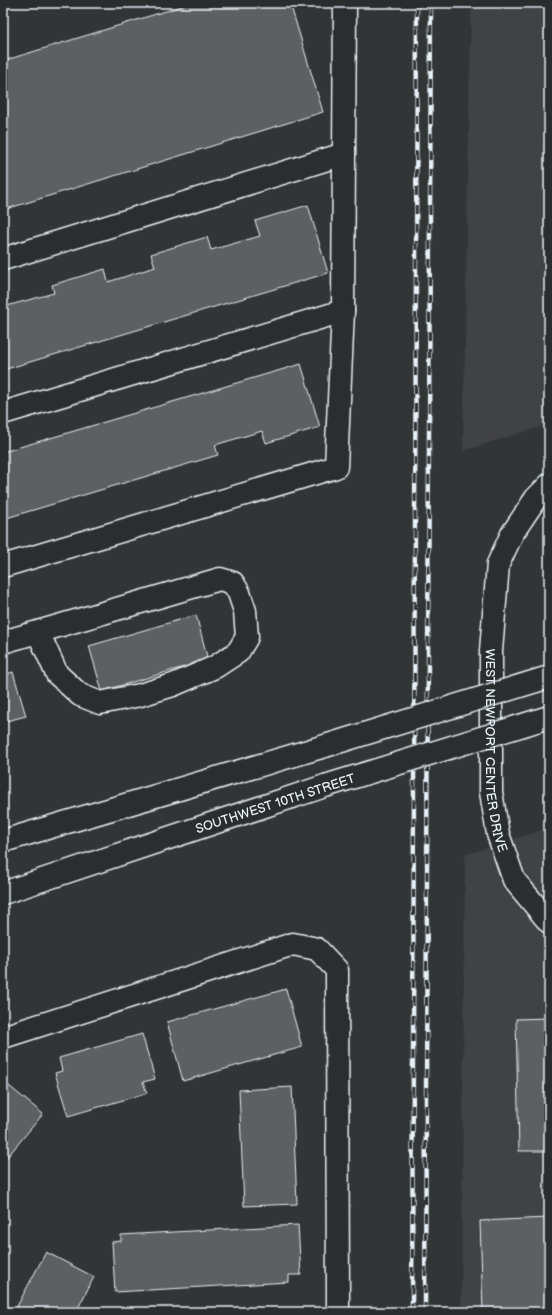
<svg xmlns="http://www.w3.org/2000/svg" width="552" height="1315" viewBox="0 0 552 1315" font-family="'Balsamiq Sans',sans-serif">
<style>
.built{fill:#3f4244}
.building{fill:#5c6063;stroke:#e8f1f8}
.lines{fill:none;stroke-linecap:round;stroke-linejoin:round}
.minor-casing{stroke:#e8f1f8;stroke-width:25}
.major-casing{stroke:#e8f1f8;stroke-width:25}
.minor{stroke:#2a2d2e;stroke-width:22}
.major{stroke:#2a2d2e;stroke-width:22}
.rail-casing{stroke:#e8f1f8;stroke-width:4.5}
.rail{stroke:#2a2d2e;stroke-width:3;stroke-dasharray:9;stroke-linecap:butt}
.major-bridge-casing{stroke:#e8f1f8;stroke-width:25;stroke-linecap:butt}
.major-bridge{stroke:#2a2d2e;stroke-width:22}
.labels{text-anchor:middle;stroke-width:3;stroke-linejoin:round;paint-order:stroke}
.street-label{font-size:13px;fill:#e8f1f8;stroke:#2a2d2e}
</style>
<rect width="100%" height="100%" fill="#323536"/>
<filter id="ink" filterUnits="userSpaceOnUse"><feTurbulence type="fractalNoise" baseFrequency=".025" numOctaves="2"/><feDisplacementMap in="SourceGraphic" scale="8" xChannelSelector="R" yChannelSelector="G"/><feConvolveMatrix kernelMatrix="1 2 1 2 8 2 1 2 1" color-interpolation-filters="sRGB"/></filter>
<g filter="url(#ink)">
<path class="built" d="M471,3H549V424L463,451Z
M549,828V1312H461L465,855Z"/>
<path class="building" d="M192,3H290L323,112L3,210V61Z
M308,205L328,273L3,370V307L54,293L52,285L105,269L108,282L155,267L151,254L207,237L211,250L260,236L255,221Z
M301,364L320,427L266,443L262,431L215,445L218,455L3,519V452Z
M196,615L208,660L102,691L89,646Z
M13,672L26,716L3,722V675Z
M286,989L302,1047L183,1081L167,1022Z
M549,1018V1151H519L516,1019Z
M142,1034L155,1079L143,1082L147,1093L68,1116L55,1073L62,1071L59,1058Z
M3,1081L43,1114L3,1162Z
M292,1087L297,1204L244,1206L239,1090Z
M549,1218V1312H483L480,1221Z
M298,1225L301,1275H289V1282L115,1292L112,1242L121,1241V1235Z
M46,1252L94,1277L76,1312H14Z"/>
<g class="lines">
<defs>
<g id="minor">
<path d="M344,154L345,3"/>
<path d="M3,259L344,154L343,311L3,413"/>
<path id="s1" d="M549,485L536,498L512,534L498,564L491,651V792L498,834L514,880L549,922"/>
<path d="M3,566L336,467L343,311"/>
<path d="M3,642L220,579L233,583L239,593L245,611L247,637L238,652L215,667L173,685L140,695L100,703L80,695L57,674L38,632"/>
<path d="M3,1037L293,944L317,949L337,970L338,1312"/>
</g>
<path id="major" d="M3,841L325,746
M3,893L325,786"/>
</defs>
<use href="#minor" class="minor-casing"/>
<use href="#major" class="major-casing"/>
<use href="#minor" class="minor"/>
<use href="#major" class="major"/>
<defs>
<path id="rail" d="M412,1312L417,3
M425,1312L431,3"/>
</defs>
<use href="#rail" class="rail-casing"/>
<use href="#rail" class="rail"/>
<defs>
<path id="major-bridge" d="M325,746L549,677
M325,786L549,717"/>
</defs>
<use href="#major-bridge" class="major-bridge-casing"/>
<use href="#major-bridge" class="major-bridge"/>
</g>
</g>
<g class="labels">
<g class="street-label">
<text dy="5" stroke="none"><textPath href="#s1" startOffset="282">WEST NEWPORT CENTER DRIVE</textPath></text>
<text transform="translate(275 803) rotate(-18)" y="5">SOUTHWEST 10TH STREET</text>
</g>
</g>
<rect width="552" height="1315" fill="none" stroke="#2a2d2e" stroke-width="16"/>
<rect x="8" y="8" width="536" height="1299" fill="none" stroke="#e8f1f8" stroke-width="1.5" filter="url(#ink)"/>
</svg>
